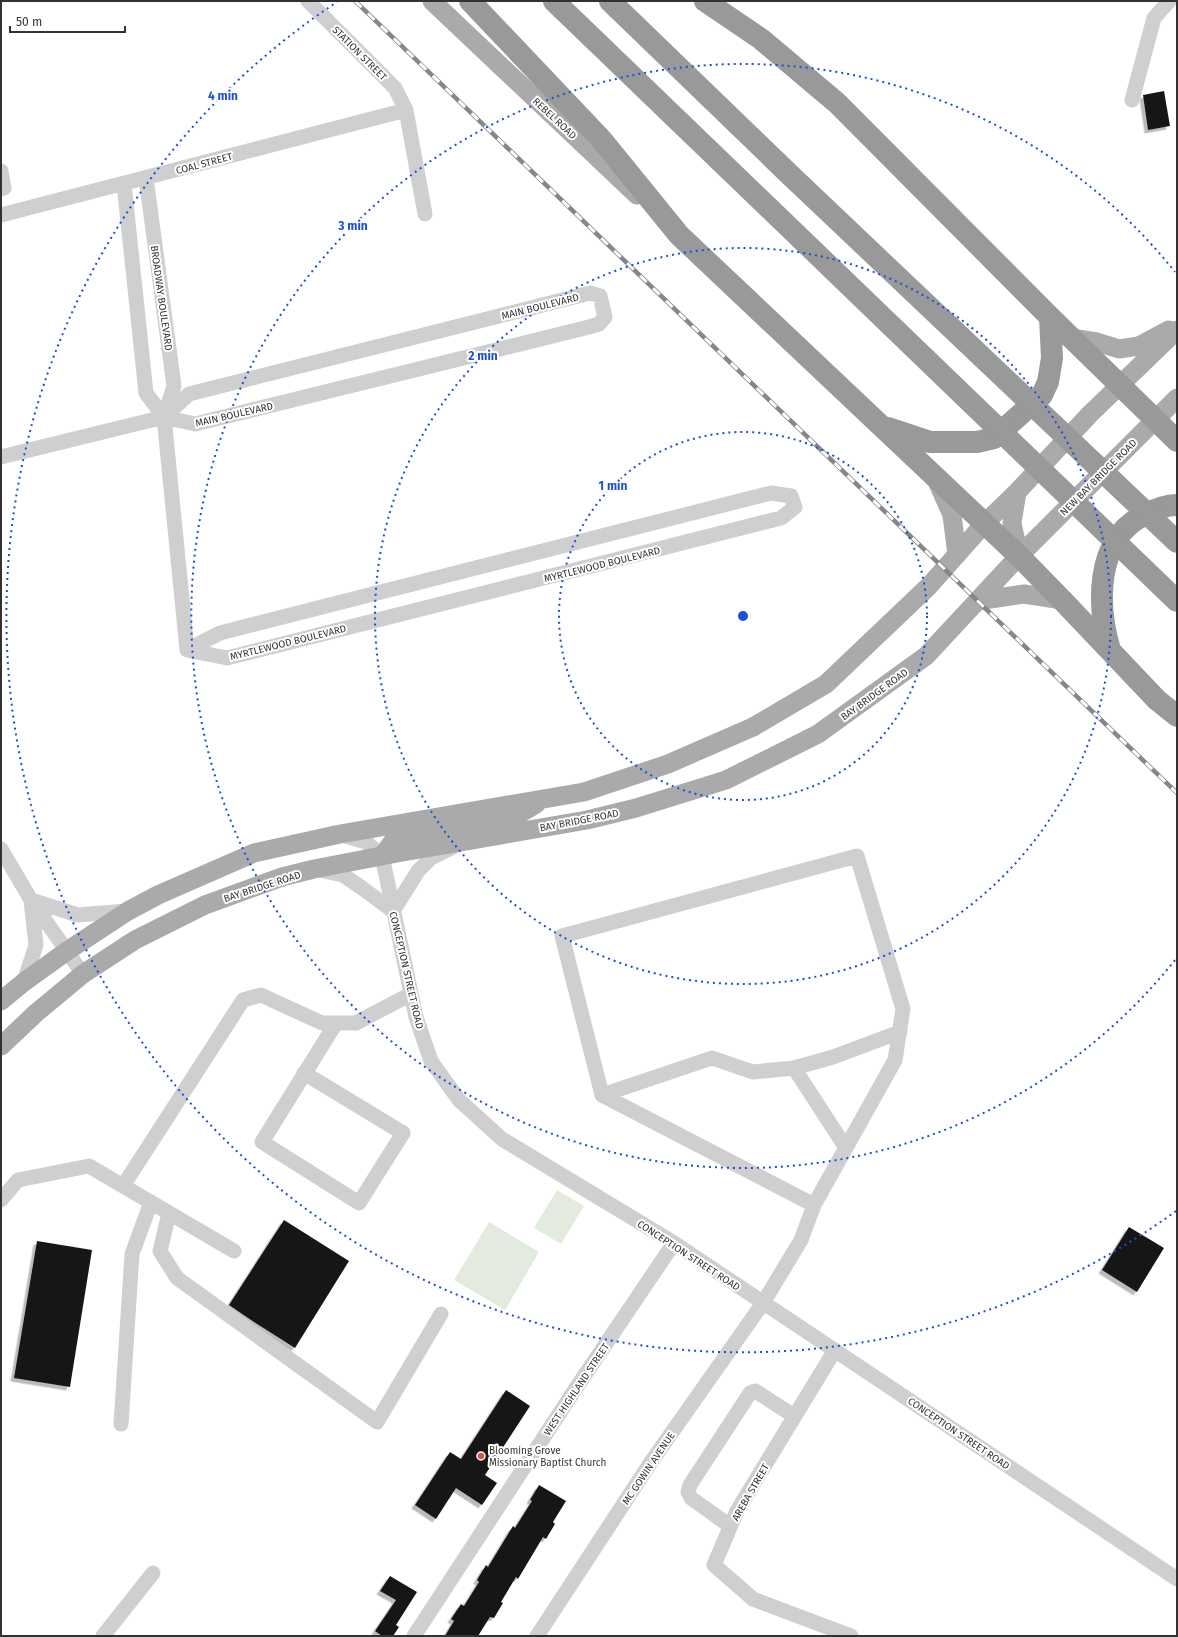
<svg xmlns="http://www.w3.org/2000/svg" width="1178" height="1637" viewBox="0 0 1178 1637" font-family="'Fira Sans',sans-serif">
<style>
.green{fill:#e3ebdf}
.building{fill:#191919;filter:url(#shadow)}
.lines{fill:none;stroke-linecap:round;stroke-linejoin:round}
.minor{stroke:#cfcfcf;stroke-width:15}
.major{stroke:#aaa;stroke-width:19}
.highway{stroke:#999;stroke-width:22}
.rail-casing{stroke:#878787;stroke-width:4.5}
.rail{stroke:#fff;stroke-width:3;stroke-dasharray:9;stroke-linecap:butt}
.highway-bridge{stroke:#999;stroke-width:22}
.ring{fill:none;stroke:#1d4ed8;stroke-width:2;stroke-dasharray:2 4}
.poi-dot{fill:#d85546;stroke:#fff;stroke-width:1.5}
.labels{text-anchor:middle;stroke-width:4;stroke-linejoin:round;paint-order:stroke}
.street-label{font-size:10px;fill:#323232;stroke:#fff}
.poi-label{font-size:10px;fill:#323232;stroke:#fff;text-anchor:start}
.centre{fill:#1d4ed8;stroke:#fff;stroke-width:2}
.ring-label{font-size:12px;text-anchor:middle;font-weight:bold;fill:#1d4ed8;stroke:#fff;stroke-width:4;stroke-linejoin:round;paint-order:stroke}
</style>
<defs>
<filter id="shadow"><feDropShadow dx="-3.5" dy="3.5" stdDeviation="0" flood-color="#0004"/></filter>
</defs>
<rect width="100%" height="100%" fill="#fff"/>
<path class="green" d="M557,1190L584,1206L561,1244L534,1228Z
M489,1222L539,1252L505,1310L454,1280Z"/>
<path class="building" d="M1164,91L1170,126L1148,130L1143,95Z
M284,1220L349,1261L295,1348L254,1322L229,1305Z
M1129,1227L1164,1248L1137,1292L1102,1270Z
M37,1241L92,1250L70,1387L14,1378Z
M506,1390L530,1406L485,1475L497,1483L482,1505L456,1488L436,1519L415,1505L450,1452L461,1459Z
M539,1485L566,1501L553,1522L555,1524L546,1539L543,1537L518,1579L516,1577L501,1602L503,1603L494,1618L490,1617L478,1636H445L454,1621L451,1619L461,1604L464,1606L479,1582L477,1580L486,1565L488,1567L513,1526L515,1528L532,1501L530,1500Z
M390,1576L417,1592L396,1625L399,1627L393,1636H382L375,1631L396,1600L380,1591Z"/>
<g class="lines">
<path class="minor" d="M308,1L395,88L406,110L425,214
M1132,100L1154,18L1169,1
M1,171L4,188L1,189
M146,178L174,386L164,417L187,650
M124,184L146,393L164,417
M1,215L406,110
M1,457L164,417L195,424L589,327L599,324L605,317L600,296L590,293L189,394L164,417
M771,493L791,496L795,507L781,518L227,658L187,650L220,633Z
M342,835L366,842L382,856L416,1017L431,1061L459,1100L502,1139L674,1243L1177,1579
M1,849L31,900L83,974
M319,870L343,875L362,888L393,911L418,871L431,858L453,847
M31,900L78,915L127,911
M24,982L36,945L31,901
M794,1068L846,1148
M304,1073L403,1133L359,1203L262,1142L336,1023
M602,1095L712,1058L753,1072L794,1068L833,1057L900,1032
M123,1186L243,1000L261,995L322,1023H356L411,994
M1,1200L18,1180L89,1166L234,1251
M169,1213L160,1251L177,1278L377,1422L441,1314
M835,1350L737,1511L714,1565L753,1599L851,1636
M121,1424L132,1254L151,1202
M730,1526L691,1498L688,1492L690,1485L750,1393L755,1391L760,1394L794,1416
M103,1636L153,1573
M414,1636L576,1388L674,1243
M537,1636L651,1462L763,1303L801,1240L814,1205L602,1095L562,936L857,856L903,1009L895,1060L814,1205"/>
<path class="major" d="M432,1L637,195
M1071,338L1097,342L1119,349L1139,346L1169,330
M936,479L952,515L957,555
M1017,492L1012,523L1019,556
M977,601L1024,594L1062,600
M382,856L394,840L447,831L514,817L536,804
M1,1001L24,982L67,951L128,911L158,895L254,853L340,834L584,792L668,764L753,727L826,684L929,586L984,524L1017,492L1090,414L1177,330
M1,1046L36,1013L83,974L135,940L205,905L282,877L314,869L397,853L587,820L636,808L726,780L818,734L926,656L1019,556L1177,398"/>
<path class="highway" d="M470,1L601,139L679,235L1019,556L1062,600L1157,700L1177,716
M705,1L761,39L837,103L1050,317L1177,441
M888,428L930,442H977L994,438L1042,395L1048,382L1052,358L1050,317
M1110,650C1097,606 1095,541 1142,516C1153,510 1164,505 1177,505"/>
<defs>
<path id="rail" d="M355,1L1177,793"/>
</defs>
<use href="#rail" class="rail-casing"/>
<use href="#rail" class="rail"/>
<path class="highway-bridge" d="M554,1L1177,601
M610,1L788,173L1177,542"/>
</g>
<g class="ring">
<circle cx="743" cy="616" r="184"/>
<circle cx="743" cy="616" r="368"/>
<path d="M1175 960A552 552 0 1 1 1175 272"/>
<path d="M1176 1211A736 736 0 1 1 337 2"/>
</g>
<circle class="poi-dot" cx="481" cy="1456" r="4"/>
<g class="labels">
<g class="street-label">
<text transform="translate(360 53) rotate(45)" y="4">STATION STREET</text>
<text transform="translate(555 118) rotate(43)" y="4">REBEL ROAD</text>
<text transform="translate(204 163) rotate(-15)" y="4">COAL STREET</text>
<text transform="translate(162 298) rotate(82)" y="4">BROADWAY BOULEVARD</text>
<text transform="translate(540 306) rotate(-14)" y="4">MAIN BOULEVARD</text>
<text transform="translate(234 414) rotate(-13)" y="4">MAIN BOULEVARD</text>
<text transform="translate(1098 477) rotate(-45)" y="4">NEW BAY BRIDGE ROAD</text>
<text transform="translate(602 564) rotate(-14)" y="4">MYRTLEWOOD BOULEVARD</text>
<text transform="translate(288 642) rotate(-14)" y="4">MYRTLEWOOD BOULEVARD</text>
<text transform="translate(874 694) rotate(-36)" y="4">BAY BRIDGE ROAD</text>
<text transform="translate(579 820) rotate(-11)" y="4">BAY BRIDGE ROAD</text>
<text transform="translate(262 886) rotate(-18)" y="4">BAY BRIDGE ROAD</text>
<text transform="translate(407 970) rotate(77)" y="4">CONCEPTION STREET ROAD</text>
<text transform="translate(689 1255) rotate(33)" y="4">CONCEPTION STREET ROAD</text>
<text transform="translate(576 1389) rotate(-56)" y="4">WEST HIGHLAND STREET</text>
<text transform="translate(959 1433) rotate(34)" y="4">CONCEPTION STREET ROAD</text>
<text transform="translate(648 1468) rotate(-56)" y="4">MC GOWIN AVENUE</text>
<text transform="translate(750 1492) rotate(-60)" y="4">AREBA STREET</text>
</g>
<g class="poi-label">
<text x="489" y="1454">Blooming Grove<tspan x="489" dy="12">Missionary Baptist Church</tspan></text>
</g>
</g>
<circle cx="743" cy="616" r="6" class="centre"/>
<g class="ring-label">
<text x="223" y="100">4 min</text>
<text x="353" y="230">3 min</text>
<text x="483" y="360">2 min</text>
<text x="613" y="490">1 min</text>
</g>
<rect width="1178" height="1637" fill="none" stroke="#323232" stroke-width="4"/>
<path d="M10 26v6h115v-6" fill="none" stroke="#323232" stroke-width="2"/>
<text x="16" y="26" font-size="12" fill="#323232" stroke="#ffffff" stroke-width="3" paint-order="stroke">50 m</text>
</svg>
